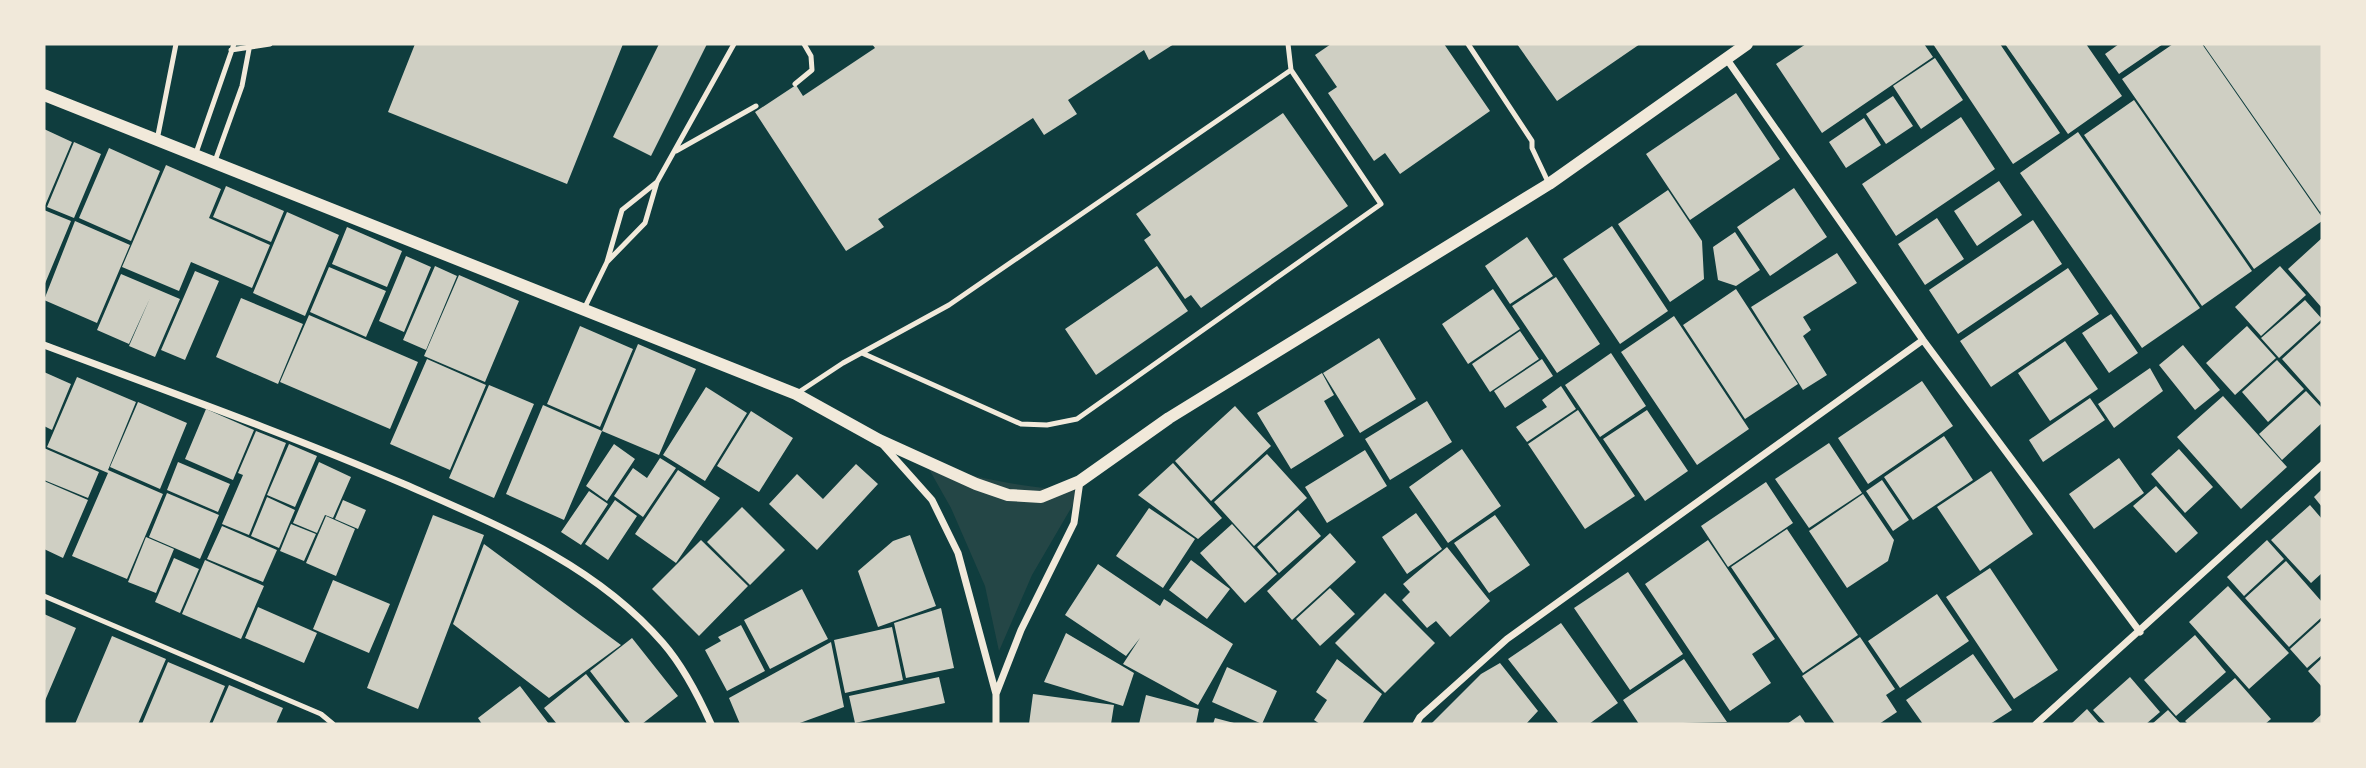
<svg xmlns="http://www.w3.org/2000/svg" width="2366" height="768" viewBox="0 0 2366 768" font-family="'Titillium Web',sans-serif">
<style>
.green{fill:#244646}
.building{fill:#cfcfc3}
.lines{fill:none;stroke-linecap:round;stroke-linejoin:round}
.service{stroke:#f1e9da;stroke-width:5}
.minor{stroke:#f1e9da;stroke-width:7}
.tertiary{stroke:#f1e9da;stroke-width:12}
</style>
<rect width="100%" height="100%" fill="#0f3d3e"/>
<path class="green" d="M925,462C977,479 1026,488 1081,491L1032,575L999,651L985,586L951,508Z"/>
<path class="building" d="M415,44H623L567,184L388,112Z
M659,44H707L651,156L613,137Z
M872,44H1174L1149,60L1144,50L1068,100L1077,114L1044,135L1033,118L878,219L884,227L846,251L755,112L796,85L803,96L875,48Z
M1331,44H1444L1490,111L1400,174L1385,153L1374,161L1328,93L1337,87L1315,55Z
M1517,44H1640L1557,101Z
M1806,44H1924L1933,57L1822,133L1776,64Z
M1933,44H2000L2060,133L2013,164Z
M2005,44H2086L2122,96L2068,134Z
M2119,44H2163L2119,74L2105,54Z
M2173,44H2202L2322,217V221L2254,269L2122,79Z
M2203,44H2322V210L2320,212Z
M1935,58L1963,100L1921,129L1893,86Z
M1736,93L1780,159L1690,220L1646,154Z
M1893,96L1913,126L1886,144L1866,114Z
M2134,100L2252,271L2202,306L2084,135Z
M1283,113L1348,206L1201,308L1191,295L1185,299L1144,240L1151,235L1136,214Z
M1961,117L1995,169L1896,236L1862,184Z
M1864,118L1881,145L1846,168L1829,142Z
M44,129L72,142L44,208Z
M2078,132L2200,308L2142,348L2020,173Z
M74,142L101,154L74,218L47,207Z
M109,148L160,171L131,241L79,218Z
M166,165L221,189L209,218L270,245L252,288L191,262L179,291L122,267Z
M1999,181L2022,215L1977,246L1954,211Z
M226,186L284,211L271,242L213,217Z
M1794,188L1827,237L1770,276L1737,227Z
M1668,190L1702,241L1704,279L1670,302L1618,224Z
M44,210L71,221L44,286Z
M287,212L339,235L305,316L253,293Z
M1937,218L1964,259L1925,285L1898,244Z
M2033,220L2062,264L1958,334L1929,290Z
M75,221L130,245L97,323L44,300Z
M1612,226L1668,311L1620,344L1563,259Z
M347,227L402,251L387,287L332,264Z
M1735,232L1760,270L1736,286L1718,280L1713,247Z
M1527,237L1553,276L1510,304L1485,266Z
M2322,238V308L2288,269Z
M1837,253L1857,283L1803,317L1811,330L1803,336L1827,375L1803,390L1751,307Z
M406,256L431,267L404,332L379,321Z
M435,266L457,276L426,350L403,340Z
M1157,266L1188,311L1096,375L1065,329Z
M2280,266L2306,295L2261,336L2235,307Z
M329,267L386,291L366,337L310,312Z
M2068,268L2099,314L1991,387L1960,341Z
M195,271L219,281L185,360L161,350Z
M121,274L180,299L155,357L129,346L150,298L129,344L97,330Z
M459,275L519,301L485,382L424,356Z
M1556,277L1600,344L1557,373L1512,306Z
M1493,289L1520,329L1468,364L1442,324Z
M1736,289L1798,384L1745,419L1683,325Z
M241,298L303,324L278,384L216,357Z
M2305,300L2322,319L2279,358L2261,338Z
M2111,314L2138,353L2109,373L2082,333Z
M309,315L418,362L390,429L280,382Z
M1674,316L1749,429L1697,465L1621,352Z
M2322,322V404L2282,359Z
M580,326L633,349L600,427L547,404Z
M2247,326L2276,358L2235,395L2206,363Z
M1520,331L1539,359L1490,392L1472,364Z
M1379,338L1416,399L1360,433L1323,373Z
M2065,341L2098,389L2050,421L2018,373Z
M638,344L696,369L659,455L602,431Z
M2183,345L2220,390L2195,410L2159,365Z
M1611,353L1646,406L1600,437L1565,385Z
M427,359L486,385L450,470L390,444Z
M1542,359L1553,376L1505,408L1494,391Z
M2277,360L2304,389L2268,422L2242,392Z
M2150,368L2163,391L2114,428L2098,404Z
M44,372L71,384L52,430L44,426Z
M1322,373L1334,395L1324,401L1344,436L1291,469L1257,413Z
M77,377L136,402L108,470L163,494L127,579L72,556L108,473L47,447Z
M1922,381L1953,426L1868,484L1838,438Z
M489,385L534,404L494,498L449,478Z
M1561,386L1576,409L1527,442L1516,427L1547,407L1542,400Z
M706,387L747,413L705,481L663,455Z
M2306,391L2322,408V423L2282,460L2259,434Z
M2223,396L2287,467L2241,509L2177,437Z
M2090,398L2105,420L2043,462L2029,440Z
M1427,401L1452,442L1390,480L1365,439Z
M138,402L187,423L160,489L110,467Z
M543,405L602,431L564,520L506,494Z
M1235,406L1271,446L1211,501L1175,461Z
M206,409L254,430L233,480L185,459Z
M1578,410L1635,496L1585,529L1528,444Z
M1647,410L1688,471L1645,501L1603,439Z
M751,411L793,438L759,492L717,466Z
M256,431L286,443L249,535L222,524L243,475L238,473Z
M1944,436L1973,480L1913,520L1884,477Z
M1829,443L1862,493L1809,528L1775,479Z
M289,444L317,456L295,507L267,495Z
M614,444L635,459L607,501L586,486Z
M44,448L99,472L88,498L44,480Z
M1462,449L1501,506L1448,543L1409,487Z
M2179,449L2213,487L2185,513L2151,474Z
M1365,450L1387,486L1327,523L1305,487Z
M1267,454L1307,498L1254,546L1214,502Z
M660,458L676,468L643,517L614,496L633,468L647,478Z
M2119,458L2144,493L2094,529L2069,494Z
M178,462L230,484L218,512L167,490Z
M319,462L351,477L333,518L325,515L317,533L293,523Z
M1173,463L1222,518L1198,539L1138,495Z
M856,464L878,484L817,550L769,504L797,474L823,499Z
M678,470L720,498L676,563L635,534Z
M1991,471L2033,534L1980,571L1937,507Z
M1882,480L1909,520L1893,531L1866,491Z
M44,481L88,500L63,558L44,549Z
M1766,482L1793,523L1728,567L1701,526Z
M2156,486L2198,533L2176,553L2133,506Z
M2322,489V507L2314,497Z
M589,491L608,504L581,545L561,532Z
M167,493L219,515L200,559L149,537Z
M1863,494L1894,540L1888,561L1847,588L1809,531Z
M267,497L295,510L279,548L251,536Z
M343,500L366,510L358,529L335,519Z
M615,500L637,516L608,560L585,544Z
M2310,505L2322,519V573L2311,583L2271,540Z
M742,507L785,550L750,585L707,542Z
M1149,508L1195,539L1163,588L1116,556Z
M1298,510L1321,536L1279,573L1257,547Z
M1416,513L1442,549L1407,574L1382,537Z
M433,515L484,535L418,709L367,688Z
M1495,515L1530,565L1489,593L1454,543Z
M326,516L355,529L336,576L306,563Z
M291,524L316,534L304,561L280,551Z
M1232,524L1277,574L1245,603L1200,553Z
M222,526L277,550L263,582L207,559Z
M1787,529L1858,635L1803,673L1731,567Z
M1330,533L1356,562L1292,620L1267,591Z
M910,535L936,606L878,627L858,571L893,541Z
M146,537L174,549L156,593L128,582Z
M701,540L748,586L699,636L652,589Z
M1708,540L1775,639L1752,654L1771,683L1730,711L1645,584Z
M2267,540L2284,559L2244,596L2227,577Z
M484,544L621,645L549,698L453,624Z
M1447,547L1490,601L1450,637L1436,621L1427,628L1402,600L1410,592L1403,584Z
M174,558L199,569L180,613L155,602Z
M205,560L264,586L241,639L182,614Z
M1191,560L1230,589L1207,619L1169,590Z
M2286,561L2322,602V617L2289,647L2245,598Z
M1098,564L1160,606L1164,599L1233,644L1198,705L1123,664L1140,638L1126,656L1065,615Z
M1990,568L2058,670L2014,699L1946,597Z
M1628,572L1683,654L1630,690L1574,608Z
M333,580L390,604L369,653L313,629Z
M2228,586L2289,653L2249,689L2189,622Z
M1330,588L1355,614L1320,646L1296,619Z
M802,589L828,639L770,669L744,620Z
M1385,593L1435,643L1385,693L1335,643Z
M1937,594L1969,641L1900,688L1868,641Z
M258,607L317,633L304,663L245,638Z
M941,608L954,668L906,678L894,623Z
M44,614L76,628L44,703Z
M2322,620V655L2307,668L2290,649Z
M1561,623L1618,703L1589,724H1559L1508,659Z
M741,625L765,671L727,691L705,650L721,641L718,637Z
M892,627L903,680L845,693L834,640Z
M1066,633L1134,673L1123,706L1044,682Z
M2195,635L2226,672L2176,716L2144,680Z
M112,636L166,659L138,724H75Z
M1860,637L1895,689L1886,695L1897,712L1879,724H1835L1802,676Z
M632,638L678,696L642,724H631L590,671Z
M831,642L844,707L797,724H740L729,698Z
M1973,654L2012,710L1990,724H1923L1906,700Z
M2322,658V687L2308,671Z
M1337,659L1382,694L1362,724H1320L1314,720L1327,700L1316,692Z
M1684,659L1727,722L1639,724L1623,700Z
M168,662L225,686L209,724H142Z
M1500,663L1538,711L1526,724H1431L1481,674Z
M1227,667L1277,691L1262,724L1212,702Z
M586,674L626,724H557L544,708Z
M939,677L945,703L855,723L849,696Z
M2130,677L2160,712L2146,724H2106L2093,710Z
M2235,678L2271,719L2265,724H2188L2185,721Z
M229,685L283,708L276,724H212Z
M520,686L549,724H482L478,718Z
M1033,694L1114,705L1111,724H1029Z
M1146,695L1199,709L1196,724H1139Z
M2087,709L2100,724H2071Z
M2168,710L2181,724H2152Z
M2322,714V724H2311Z
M1800,715L1806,724H1787Z
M1215,718L1234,723V724H1213Z"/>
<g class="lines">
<path class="service" d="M1468,44L1532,141V148L1549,184
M231,50L270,44
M795,84L812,70L811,56L804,44
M157,140L176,44
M676,151L756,106
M196,153L234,44
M215,161L242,86L250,44
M607,262L645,223L657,182L734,44
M584,309L607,262L622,210L657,182
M862,353L1021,424L1047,425L1077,419L1381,204L1291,70L1288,44
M796,394L843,363L949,305L1291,70
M44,596L321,714L333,724"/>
<path class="minor" d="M1726,58L1923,340L2140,632
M44,345C164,390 285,433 404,484C497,525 594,563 663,643C683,666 698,695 711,724
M883,445L932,500L958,553L996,694
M996,724V694L1021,630L1074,523L1080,481
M1416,724L1420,717L1507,639L1923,340
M2036,724L2322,465"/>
<path class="tertiary" d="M44,95L796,394L879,440L976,484L1008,495L1041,497L1080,481L1169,418L1549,184L1747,44"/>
</g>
<rect width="2366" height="768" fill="none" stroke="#f1e9da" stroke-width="91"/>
</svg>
